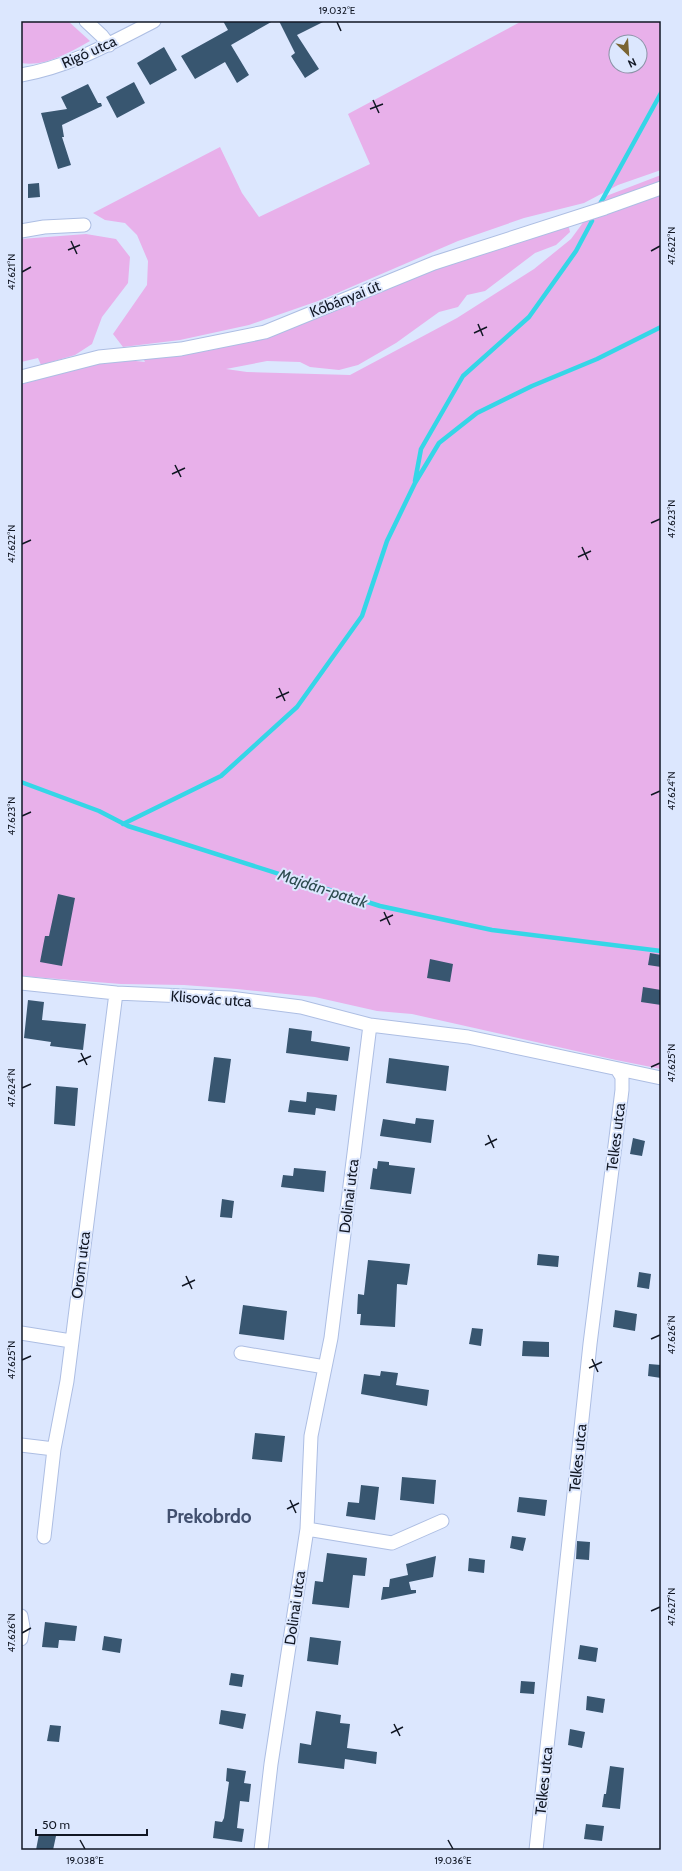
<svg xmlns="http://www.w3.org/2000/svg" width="682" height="1871" viewBox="0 0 682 1871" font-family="Cabin,sans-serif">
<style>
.green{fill:#e8b0ea;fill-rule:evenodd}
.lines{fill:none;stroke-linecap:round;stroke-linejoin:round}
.stream{stroke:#35d6e7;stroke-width:4.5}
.building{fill:#385670}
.street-casing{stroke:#adbee3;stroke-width:15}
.street{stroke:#fff;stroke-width:13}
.ticks{fill:none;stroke:#111724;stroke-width:1.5}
.labels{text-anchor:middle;stroke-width:4;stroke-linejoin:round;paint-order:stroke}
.street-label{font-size:15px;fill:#111724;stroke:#dce7fe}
.water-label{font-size:16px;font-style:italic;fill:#2c4b4f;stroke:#dce7fe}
.district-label{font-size:19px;font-weight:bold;fill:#42506f;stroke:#dce7fe}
.neatline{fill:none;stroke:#111724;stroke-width:1.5}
.ticks-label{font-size:10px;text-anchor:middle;fill:#111724}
</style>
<rect width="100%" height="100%" fill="#dce7fe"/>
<path class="green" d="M21,21H68L90,41C69,53 45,67 21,63Z
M522,21H661V170L618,185L584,203L524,218L458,241L321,300L249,325L180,340L123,347L113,334L147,285L148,261L137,235L125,223L105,220L93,213L220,147L242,193L259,217L370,164L348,114ZM616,42H640V66H616Z
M661,175V1069L616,1060L412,1014L377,1011L315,997L237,989L184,985L121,984L21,976V377L99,357L145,362L143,358L201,351L455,261L568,224L570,232L556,245L535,253L485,291L467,295L458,307L439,312L396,343L358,365L339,370L310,367L300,362L267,361L226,369L247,372L350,375L457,318L534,269L571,239L601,198Z
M86,234L116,239L130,257L128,283L102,317L92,344L75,355L41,365L38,358L21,362V239Z"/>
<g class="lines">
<path class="stream" d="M600,204L661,93
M415,481L421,449L463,376L529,317L576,251L592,221
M21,782L99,811L128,826L380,906L492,930L661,951
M123,824L221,776L297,707L362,616L387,541L415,483L439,443L477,413L532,386L597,359L661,327"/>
</g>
<path class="building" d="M223,21H273L231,45L249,75L237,83L225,62L195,79L181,56L228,30Z
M279,21H325L297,35L319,69L305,78L291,56L295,53Z
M164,47L177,70L150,85L137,63Z
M134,82L145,103L117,118L106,97Z
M88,84L98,103H101L102,106L62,125L64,137H62L71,165L58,169L41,113L67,109L61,97Z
M39,183L40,197L28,198V184Z
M58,894L75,898L62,966L40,962L45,936H49Z
M650,953L661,955V967L648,965Z
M430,959L453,964L450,982L427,978Z
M643,987L661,990V1005L641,1002Z
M28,1000L44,1002L42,1020L86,1024L83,1050L50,1046L51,1042L24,1038Z
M289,1028L312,1031L311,1041L350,1047L348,1061L286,1053Z
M214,1057L231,1059L225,1103L208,1101Z
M389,1058L449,1066L446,1091L386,1083Z
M56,1086L78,1088L75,1126L54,1124Z
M307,1092L337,1095L335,1111L316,1108L315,1115L288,1112L290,1100L306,1102Z
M416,1118L434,1120L431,1143L380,1136L383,1119L415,1124Z
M633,1138L645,1141L642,1156L630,1154Z
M378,1161L389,1162V1165L415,1168L411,1194L370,1189L373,1168L377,1169Z
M294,1168L326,1171L324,1192L281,1187L283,1175L293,1176Z
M222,1199L234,1201L232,1218L220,1217Z
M538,1254L559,1256L558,1267L537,1265Z
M368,1260L410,1264L407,1285L397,1284L395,1327L360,1325L361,1314H357L358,1294L364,1295Z
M639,1272L651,1274L649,1289L637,1287Z
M243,1305L287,1311L284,1340L239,1334Z
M615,1310L637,1314L635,1331L613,1327Z
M472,1328L483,1329L481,1346L469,1344Z
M523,1341L549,1342V1357L522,1356Z
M649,1364L661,1365V1378L648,1376Z
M381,1371L398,1373L396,1385L429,1390L427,1406L361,1394L364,1374L380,1376Z
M255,1433L285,1436L282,1462L252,1459Z
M402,1477L436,1480L434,1504L400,1500Z
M361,1485L379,1487L375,1520L346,1516L348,1502L359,1503Z
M519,1497L547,1500L545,1516L517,1512Z
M512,1536L526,1538L523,1551L510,1548Z
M577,1541L590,1542L589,1560L576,1559Z
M327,1553L367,1558L365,1576L353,1575L349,1608L312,1604L315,1581L323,1582Z
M436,1556L433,1577L409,1582L411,1590H416V1593L381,1600L383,1587H389L390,1579L408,1575L406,1564Z
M469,1558L485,1560L484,1573L468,1571Z
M45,1622L77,1626L75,1641L59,1640L58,1648L42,1647Z
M104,1636L122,1639L120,1653L102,1650Z
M310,1637L341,1641L338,1665L307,1661Z
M580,1645L598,1648L596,1662L578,1659Z
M231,1673L244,1675L242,1687L229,1685Z
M521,1681L535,1682L534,1694L520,1693Z
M587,1696L605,1699L603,1713L586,1710Z
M221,1710L246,1714L243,1729L219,1724Z
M316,1711L341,1715L340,1723L350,1724L347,1748L377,1752L376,1764L345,1759L344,1769L298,1763L300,1743L311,1745Z
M50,1725L61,1726L59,1742L47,1741Z
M570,1729L585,1732L582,1748L568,1745Z
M610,1766L624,1768L620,1809L602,1807L604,1794H606Z
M227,1768L246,1771L244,1783L251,1784L249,1802L240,1801L237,1828L244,1829L242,1842L213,1838L215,1821L222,1822L224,1818L229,1782L226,1781Z
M586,1824L604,1826L602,1841L584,1839Z
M39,1834L56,1836L53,1850H36Z"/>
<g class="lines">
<defs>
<path id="street" d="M86,21L102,36L109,45
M21,75C69,67 111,43 154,21
M21,231L44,227L84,225
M21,377L99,357L181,349L265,332L434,263L605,208L661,188
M21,983L116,993L230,998L301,1007L370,1025L468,1037L661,1078
M21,1333L71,1341
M241,1353L325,1367
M21,1445L54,1449
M307,1529L392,1543L442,1521
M44,1537L54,1449L67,1381L116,993
M21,1616L23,1627L21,1639
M261,1850L271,1764L307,1529L311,1436L331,1338L370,1025
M536,1850L590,1344L622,1090V1077L617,1069"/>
</defs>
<use href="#street" class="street-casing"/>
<use href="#street" class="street"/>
</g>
<path class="ticks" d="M337,22L341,31M373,100L379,113M370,109L383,104M71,241L77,254M68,250L80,245M651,251L660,246M22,272L31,267M478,324L483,336M474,333L487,327M175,465L181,477M172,474L185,468M651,523L660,519M22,544L31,540M582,547L588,560M578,557L591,551M279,688L285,701M276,698L289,692M651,795L660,791M22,816L31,812M384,912L390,925M380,921L393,915M81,1053L87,1065M78,1062L91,1056M651,1067L660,1063M22,1088L31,1084M488,1135L494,1148M485,1145L497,1139M186,1276L192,1289M182,1286L195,1280M651,1339L660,1335M592,1359L598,1372M22,1360L31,1356M589,1368L602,1362M290,1500L296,1513M287,1509L299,1503M651,1611L660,1607M22,1633L31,1628M394,1724L400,1736M391,1733L403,1727M80,1840L85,1849M448,1840L453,1849"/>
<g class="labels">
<g class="street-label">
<text transform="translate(89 52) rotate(-24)" y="5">Rigó utca</text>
<text transform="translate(345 299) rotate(-22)" y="5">Kőbányai út</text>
<text transform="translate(211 999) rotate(4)" y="5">Klisovác utca</text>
<text transform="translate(616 1137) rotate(-83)" y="5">Telkes utca</text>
<text transform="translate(349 1196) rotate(-83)" y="5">Dolinai utca</text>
<text transform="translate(81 1265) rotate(-83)" y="5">Orom utca</text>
<text transform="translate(578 1458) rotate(-84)" y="5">Telkes utca</text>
<text transform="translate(295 1608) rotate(-82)" y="5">Dolinai utca</text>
<text transform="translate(544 1781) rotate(-84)" y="5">Telkes utca</text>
</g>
<g class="water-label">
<text transform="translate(323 888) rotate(18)" y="6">Majdán-patak</text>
</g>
<g class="district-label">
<text x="209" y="1523">Prekobrdo</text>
</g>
</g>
<rect width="682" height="1871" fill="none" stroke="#dce7fe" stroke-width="44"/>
<g transform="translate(628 54) rotate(155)"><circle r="19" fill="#dce7fe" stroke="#8b94a7"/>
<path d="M0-3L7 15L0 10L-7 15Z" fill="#7a6433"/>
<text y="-6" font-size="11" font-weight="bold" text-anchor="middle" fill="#111724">N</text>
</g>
<path d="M36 1829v6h111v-6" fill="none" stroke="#111724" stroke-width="2"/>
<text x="42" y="1829" font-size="12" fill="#111724" stroke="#dce7fe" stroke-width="3" paint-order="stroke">50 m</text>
<rect x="22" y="22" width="638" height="1827" class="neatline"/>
<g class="ticks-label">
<text x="337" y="14">19.032°E</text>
<text transform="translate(671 246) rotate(-90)" y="4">47.622°N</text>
<text transform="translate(11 272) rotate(-90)" y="4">47.621°N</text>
<text transform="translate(671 519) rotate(-90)" y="4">47.623°N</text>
<text transform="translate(11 544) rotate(-90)" y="4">47.622°N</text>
<text transform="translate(671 791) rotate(-90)" y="4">47.624°N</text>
<text transform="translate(11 816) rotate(-90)" y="4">47.623°N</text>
<text transform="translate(671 1063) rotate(-90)" y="4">47.625°N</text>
<text transform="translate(11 1088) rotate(-90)" y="4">47.624°N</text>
<text transform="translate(671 1335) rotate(-90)" y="4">47.626°N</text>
<text transform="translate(11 1360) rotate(-90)" y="4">47.625°N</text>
<text transform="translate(671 1607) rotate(-90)" y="4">47.627°N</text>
<text transform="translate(11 1633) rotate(-90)" y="4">47.626°N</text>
<text x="85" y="1864">19.038°E</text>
<text x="453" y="1864">19.036°E</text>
</g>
</svg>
